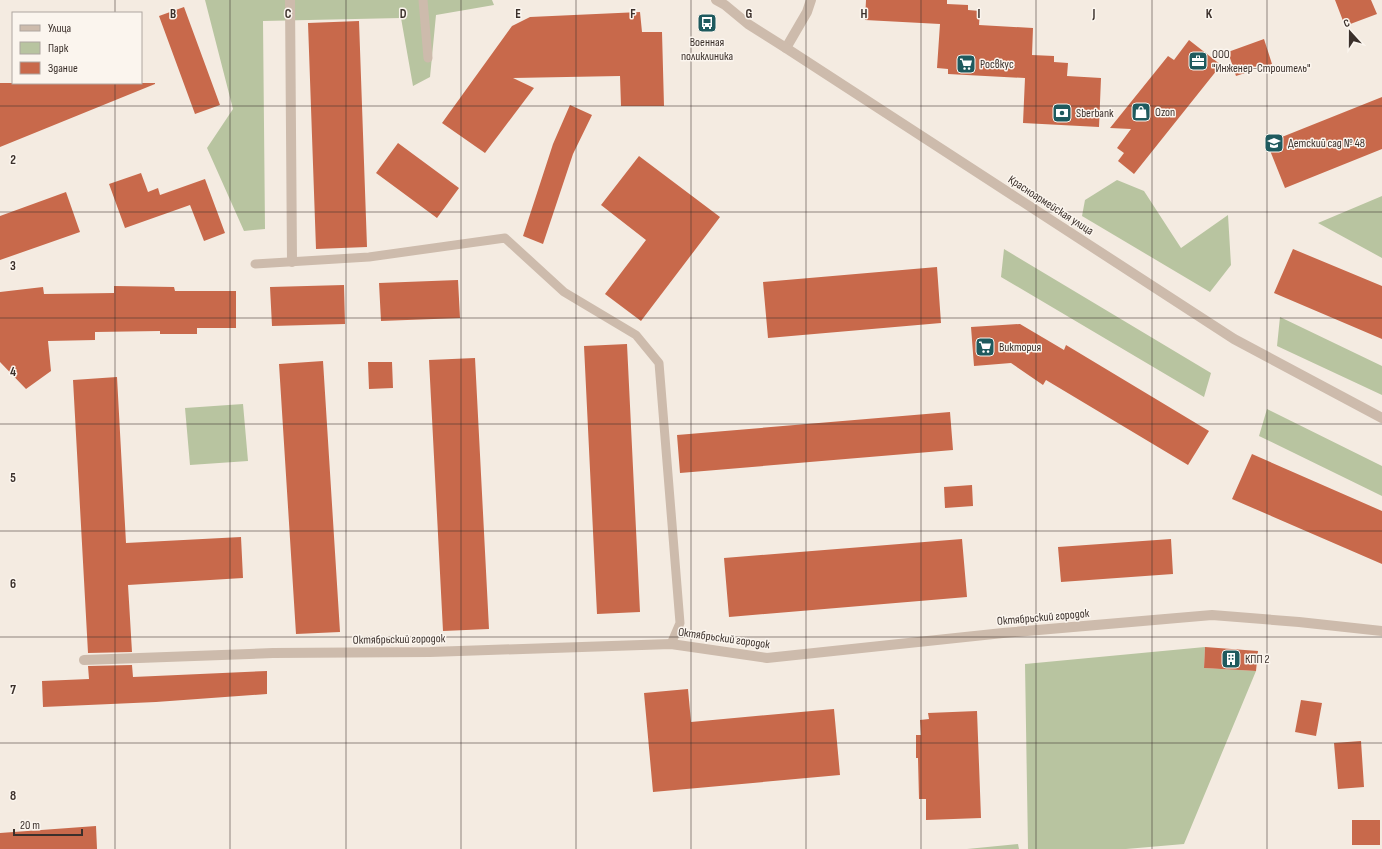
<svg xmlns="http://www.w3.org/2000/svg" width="1382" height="849" viewBox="0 0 1382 849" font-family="'Sofia Sans Condensed',sans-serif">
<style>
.green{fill:#b8c4a0}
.building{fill:#c8694b}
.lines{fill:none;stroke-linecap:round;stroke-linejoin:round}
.service{stroke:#cdbbac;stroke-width:9}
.minor{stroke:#cdbbac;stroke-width:10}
.tertiary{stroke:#cdbbac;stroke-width:10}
.grid{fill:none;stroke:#3b302b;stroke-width:1;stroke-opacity:0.55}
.labels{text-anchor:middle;stroke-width:3;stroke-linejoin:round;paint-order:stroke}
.poi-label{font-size:12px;fill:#3b302b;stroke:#fbf5ee;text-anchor:start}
.street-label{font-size:12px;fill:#3b302b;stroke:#fbf5ee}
.grid-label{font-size:13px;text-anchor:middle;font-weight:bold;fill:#3b302b;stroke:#fbf5ee;stroke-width:3;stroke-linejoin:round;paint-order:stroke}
</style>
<rect width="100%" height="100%" fill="#f4ebe1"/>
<path class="green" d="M205,0H492L494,5L436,15L430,77L413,86L401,18L263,21L265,229L244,231L207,148L233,109Z
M1117,180L1144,191L1181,248L1228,215L1231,265L1210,292L1082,216L1085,200Z
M1382,196V258L1318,223Z
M1004,249L1211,373L1204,397L1001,277Z
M1280,317L1382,366V395L1277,346Z
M243,404L248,461L190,465L185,408Z
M1267,409L1382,466V496L1259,436Z
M1205,647L1204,668L1256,671L1184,844L1126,849H1028L1025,664Z
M1018,844L1019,849H967Z"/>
<path class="building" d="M866,0H947V4L968,5V10L980,11L979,25L1033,28L1032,55L1054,56V62L1068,63L1067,76L1101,78L1099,127L1023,123L1025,78L948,74V69L937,68L940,24L865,20Z
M1335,0H1371L1377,14L1345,26Z
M184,7L220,105L195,114L159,16Z
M640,12L642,32H662L664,106H621L620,76L513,78L534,88L485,153L442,123L512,26L530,17Z
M359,21L367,247L316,249L308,23Z
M1264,39L1272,64L1236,76L1228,52Z
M1189,40L1221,65L1134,174L1118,161L1124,153L1117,148L1131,129L1110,128L1168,56L1174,60Z
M0,83H155V84L0,147Z
M1382,97V149L1285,188L1267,143Z
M570,105L592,115L573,154L543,244L523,236L553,144Z
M398,143L459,188L437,218L376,173Z
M639,156L720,217L641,321L605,294L646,240L601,205Z
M141,173L148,192L158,188L160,195L205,179L225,233L204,241L190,205L125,228L109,184Z
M66,192L80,232L0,260V216Z
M1293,249L1382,286V339L1274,293Z
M937,267L941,323L768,338L763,282Z
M458,280L460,318L381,321L379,283Z
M344,285L345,324L272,326L270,287Z
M114,286L174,287L175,291H236V328H197V334H160V331L95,332V340L48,341L51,371L26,389L0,362V292L43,287L44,294L114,293Z
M1020,324L1064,350L1066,345L1209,431L1188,465L1046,380L1043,385L1011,363L974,366L971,327Z
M627,344L640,612L597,614L584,346Z
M475,358L489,629L443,631L429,360Z
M323,361L340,632L296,634L279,364Z
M368,362H392L393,388L369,389Z
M117,377L126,543L241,537L243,578L128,585L132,652L88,653L73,380Z
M950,412L953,450L680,473L677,435Z
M1252,454L1382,511V564L1232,499Z
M972,485L973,506L945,508L944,487Z
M962,539L967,597L729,617L724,558Z
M1171,539L1173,574L1061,582L1058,547Z
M1205,647L1258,651L1256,671L1204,668Z
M132,665L133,677L267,671V694L156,702L43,707L42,681L89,679L88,666Z
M688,689L691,722L834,709L840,775L653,792L644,693Z
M1301,700L1322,703L1316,736L1295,732Z
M977,711L981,818L926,820V799H919L918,758H916V735H921L920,720L929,719L928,713Z
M1361,741L1364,787L1338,789L1334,743Z
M1352,820H1380V845H1352Z
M96,826L97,849H0V833Z"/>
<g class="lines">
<path class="service" d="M423,0L428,58
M255,264L369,257L505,238L564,292L636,335L659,363L680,623L671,644"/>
<path class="minor" d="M290,0L292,262
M786,48L807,12L811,0
M84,660L273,653L430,652L671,644L767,658L1003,633L1212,615L1299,622L1382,631"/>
<path class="tertiary" d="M716,0L725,5L748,24L786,48L1234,339L1382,418"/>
</g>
<path class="grid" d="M115,0V13M230,0V849M346,0V849M461,0V849M576,0V849M691,0V849M806,0V849M921,0V849M1036,0V849M1152,0V849M1267,0V849M115,83V849M0,106H1382M0,212H1382M0,318H1382M0,424H1382M0,531H1382M0,637H1382M0,743H1382"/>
<defs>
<symbol id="bus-square" viewBox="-11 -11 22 22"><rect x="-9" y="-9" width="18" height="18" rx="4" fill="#1f5a5e" stroke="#fbf5ee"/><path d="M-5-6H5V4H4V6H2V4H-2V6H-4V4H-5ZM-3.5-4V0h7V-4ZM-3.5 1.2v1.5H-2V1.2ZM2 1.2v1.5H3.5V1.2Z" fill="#fff"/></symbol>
<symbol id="office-square" viewBox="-11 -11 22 22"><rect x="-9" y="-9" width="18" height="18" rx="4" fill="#1f5a5e" stroke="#fbf5ee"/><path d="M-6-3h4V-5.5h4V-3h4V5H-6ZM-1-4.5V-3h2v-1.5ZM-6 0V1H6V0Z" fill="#fff"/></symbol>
<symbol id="supermarket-square" viewBox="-11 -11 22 22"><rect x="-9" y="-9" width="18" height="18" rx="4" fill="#1f5a5e" stroke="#fbf5ee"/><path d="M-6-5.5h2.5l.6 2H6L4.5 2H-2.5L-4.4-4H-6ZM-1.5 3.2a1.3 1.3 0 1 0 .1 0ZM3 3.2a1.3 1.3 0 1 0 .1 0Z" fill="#fff"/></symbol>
<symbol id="shop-square" viewBox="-11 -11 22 22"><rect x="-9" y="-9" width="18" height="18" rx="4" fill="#1f5a5e" stroke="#fbf5ee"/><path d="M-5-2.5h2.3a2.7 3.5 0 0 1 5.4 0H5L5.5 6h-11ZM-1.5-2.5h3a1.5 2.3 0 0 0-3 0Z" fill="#fff"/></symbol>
<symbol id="bank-square" viewBox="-11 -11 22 22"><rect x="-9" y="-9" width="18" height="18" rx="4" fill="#1f5a5e" stroke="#fbf5ee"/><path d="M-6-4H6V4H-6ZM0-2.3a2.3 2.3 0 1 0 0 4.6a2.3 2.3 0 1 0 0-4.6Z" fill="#fff"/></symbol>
<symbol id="school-square" viewBox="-11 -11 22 22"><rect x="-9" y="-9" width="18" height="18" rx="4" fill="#1f5a5e" stroke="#fbf5ee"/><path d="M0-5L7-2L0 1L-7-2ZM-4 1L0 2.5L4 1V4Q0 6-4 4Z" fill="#fff"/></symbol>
<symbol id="building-square" viewBox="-11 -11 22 22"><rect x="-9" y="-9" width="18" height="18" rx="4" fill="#1f5a5e" stroke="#fbf5ee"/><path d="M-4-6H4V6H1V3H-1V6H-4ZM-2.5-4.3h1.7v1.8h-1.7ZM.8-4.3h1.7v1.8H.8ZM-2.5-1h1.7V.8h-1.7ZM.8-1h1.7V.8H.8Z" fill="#fff"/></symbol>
</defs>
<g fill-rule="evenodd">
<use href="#bus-square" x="696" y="12" width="22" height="22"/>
<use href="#office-square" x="1187" y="50" width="22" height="22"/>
<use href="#supermarket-square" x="955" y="53" width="22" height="22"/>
<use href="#shop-square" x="1130" y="101" width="22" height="22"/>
<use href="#bank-square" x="1051" y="102" width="22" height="22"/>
<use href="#school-square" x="1263" y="132" width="22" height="22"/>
<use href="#supermarket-square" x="974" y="336" width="22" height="22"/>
<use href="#building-square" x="1220" y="648" width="22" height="22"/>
</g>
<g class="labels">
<g class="poi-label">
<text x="707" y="46" text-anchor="middle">Военная<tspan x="707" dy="14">поликлиника</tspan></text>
<text x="1212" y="58">ООО<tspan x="1212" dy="14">"Инженер-Строитель"</tspan></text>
<text x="980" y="68">Росвкус</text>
<text x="1155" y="116">Ozon</text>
<text x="1076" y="117">Sberbank</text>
<text x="1288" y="147">Детский сад № 48</text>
<text x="999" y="351">Виктория</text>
<text x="1245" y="663">КПП 2</text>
</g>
<g class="street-label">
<text transform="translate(1051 205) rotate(33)" y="4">Красноармейская улица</text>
<text transform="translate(1043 617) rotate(-5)" y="4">Октябрьский городок</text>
<text transform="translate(724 638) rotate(8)" y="4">Октябрьский городок</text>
<text transform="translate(399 639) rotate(-1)" y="4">Октябрьский городок</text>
</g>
</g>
<g class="grid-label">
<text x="173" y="18">B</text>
<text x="288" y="18">C</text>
<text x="403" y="18">D</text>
<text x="518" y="18">E</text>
<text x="633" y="18">F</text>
<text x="749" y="18">G</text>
<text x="864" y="18">H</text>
<text x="979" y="18">I</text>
<text x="1094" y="18">J</text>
<text x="1209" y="18">K</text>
<text x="13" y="164">2</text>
<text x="13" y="270">3</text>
<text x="13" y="376">4</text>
<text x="13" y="482">5</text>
<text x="13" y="588">6</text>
<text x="13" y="694">7</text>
<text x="13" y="800">8</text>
</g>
<rect x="12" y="12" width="130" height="72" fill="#fbf5ee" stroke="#aea6a0"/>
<rect x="20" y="25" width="20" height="6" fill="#cdbbac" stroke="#aea6a0"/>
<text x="48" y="32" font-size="12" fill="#3b302b">Улица</text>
<rect x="20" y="42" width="20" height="12" fill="#b8c4a0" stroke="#aea6a0"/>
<text x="48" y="52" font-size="12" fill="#3b302b">Парк</text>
<rect x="20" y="62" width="20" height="12" fill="#c8694b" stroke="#aea6a0"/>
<text x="48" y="72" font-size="12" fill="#3b302b">Здание</text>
<g transform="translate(1350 32) rotate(339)" stroke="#fbf5ee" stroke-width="3" paint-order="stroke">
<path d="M0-3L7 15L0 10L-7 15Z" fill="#3b302b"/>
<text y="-6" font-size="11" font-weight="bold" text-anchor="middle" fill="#3b302b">С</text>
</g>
<path d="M14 829v6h68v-6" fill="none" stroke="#3b302b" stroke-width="2"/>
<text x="20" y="829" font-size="12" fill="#3b302b" stroke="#fbf5ee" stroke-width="3" paint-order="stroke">20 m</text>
</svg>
